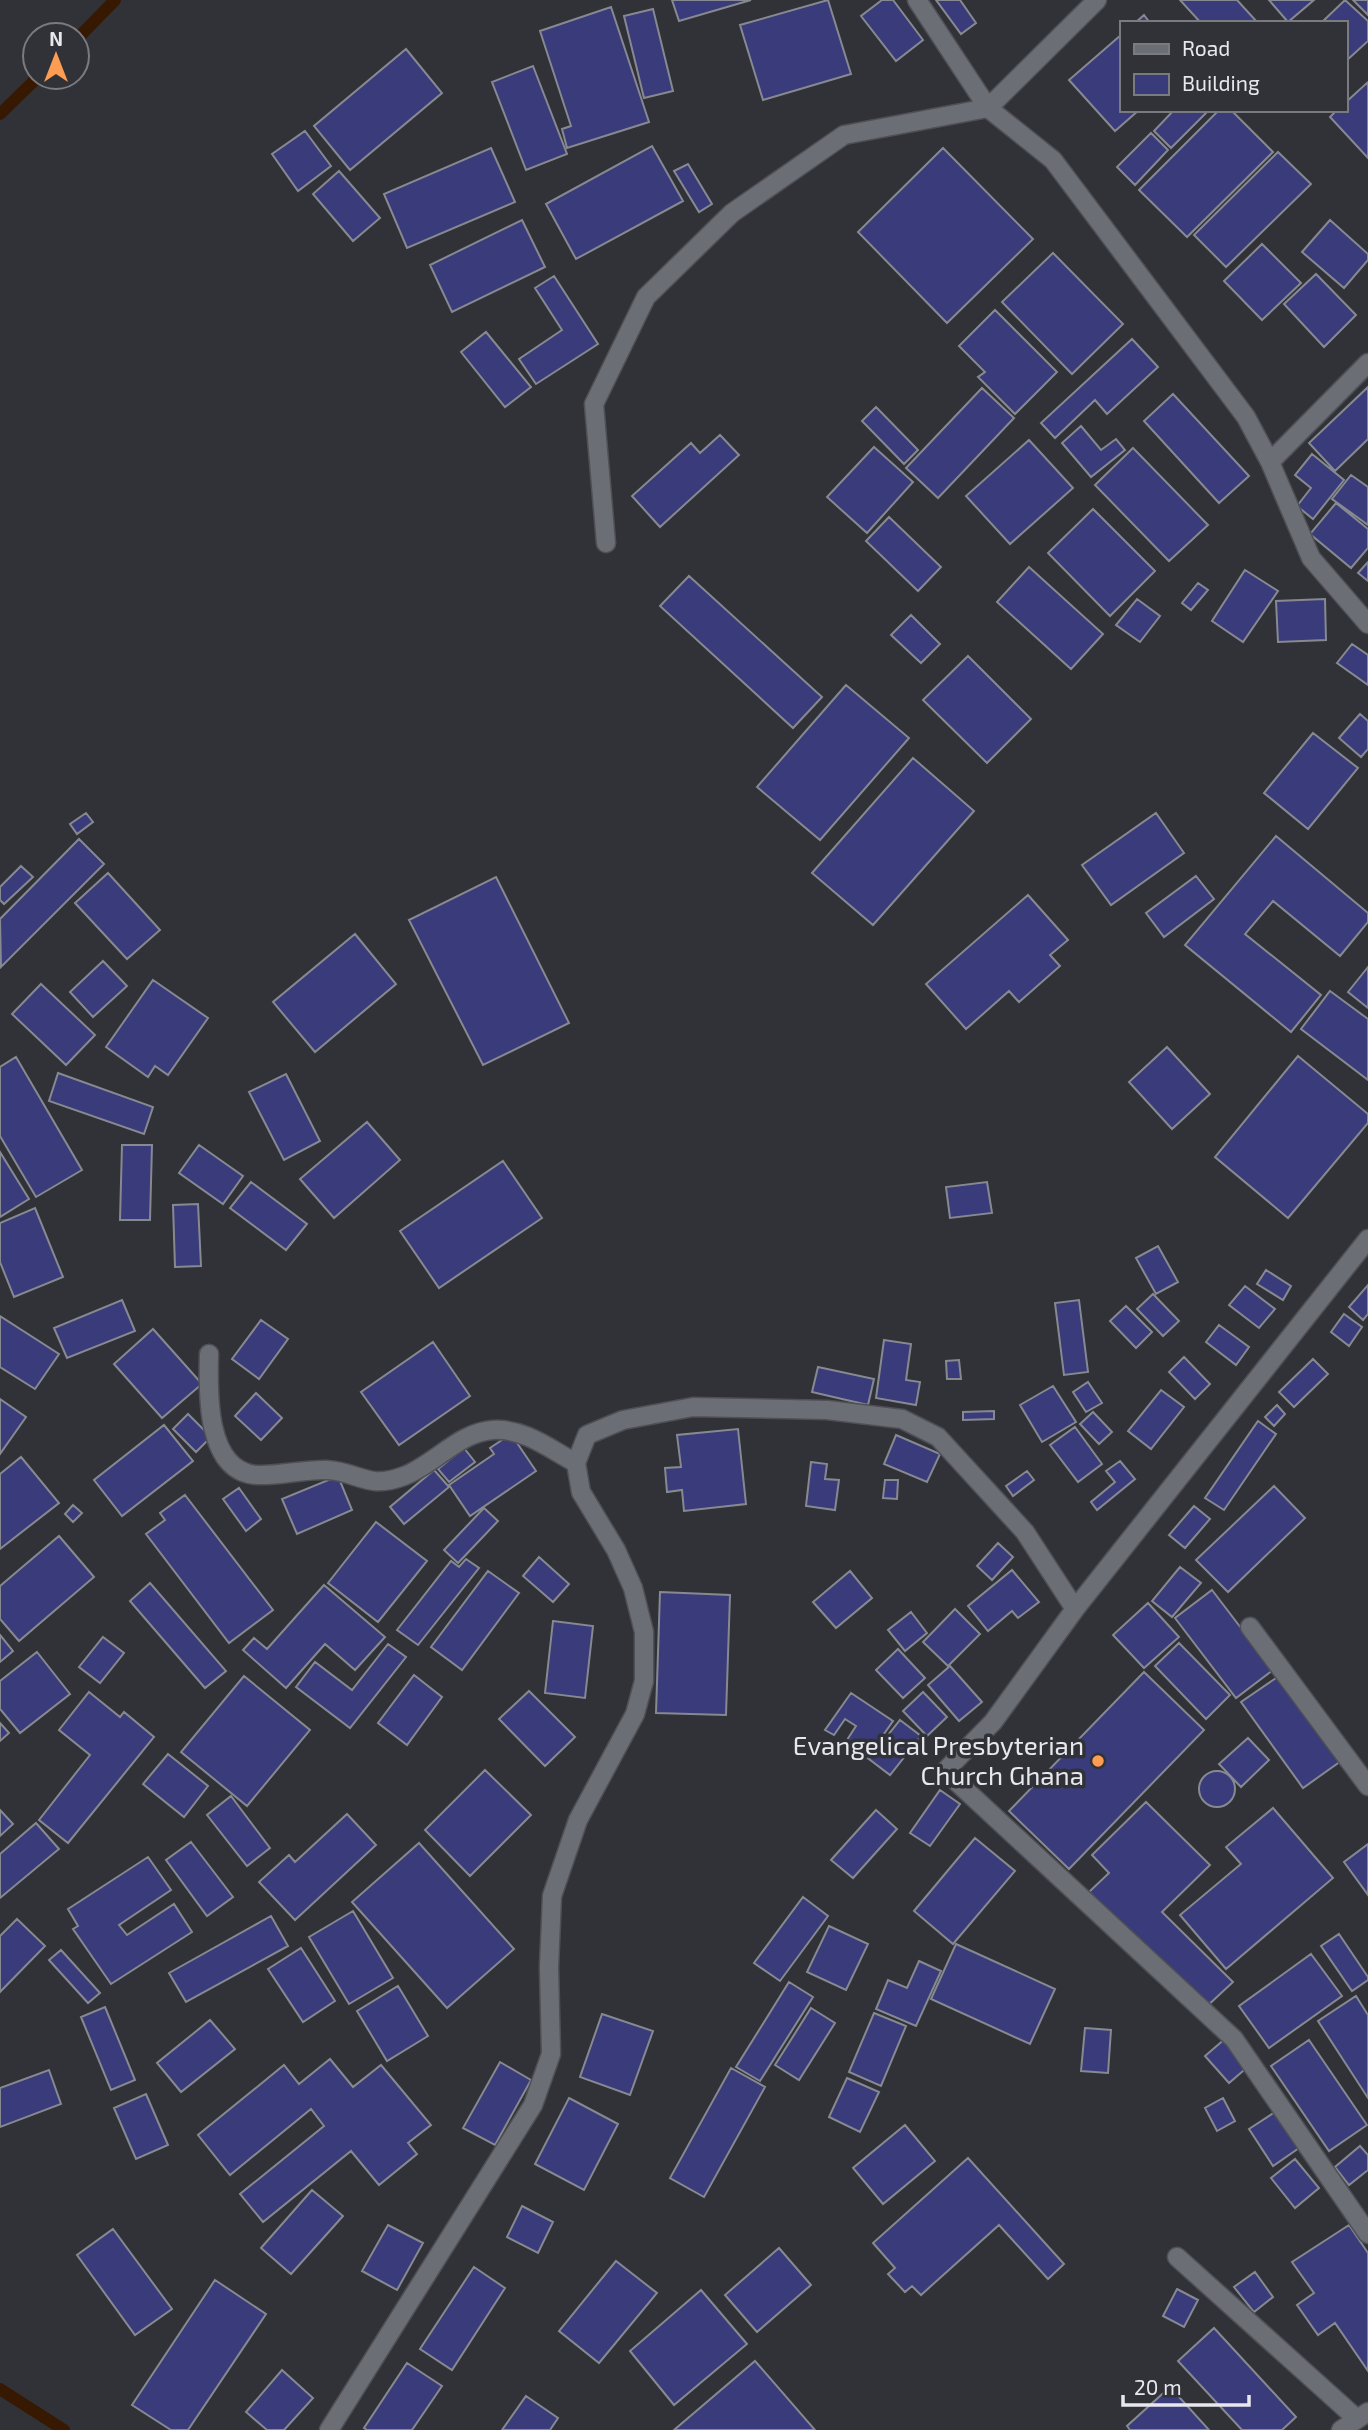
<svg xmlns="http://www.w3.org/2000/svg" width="1368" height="2430" viewBox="0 0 1368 2430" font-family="'Exo 2',sans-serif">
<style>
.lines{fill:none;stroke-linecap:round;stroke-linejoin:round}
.stream{stroke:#371800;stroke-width:12}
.building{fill:#393b7a;stroke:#878991;stroke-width:2}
.service-casing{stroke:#4f5055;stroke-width:21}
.minor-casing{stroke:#4f5055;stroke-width:21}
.tertiary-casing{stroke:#4f5055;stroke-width:21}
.service{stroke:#6c6e76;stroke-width:18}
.minor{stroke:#6c6e76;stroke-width:18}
.tertiary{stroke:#6c6e76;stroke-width:18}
.poi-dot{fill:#fc9d53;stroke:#313238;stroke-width:2.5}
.labels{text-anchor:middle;stroke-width:7;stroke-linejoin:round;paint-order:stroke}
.poi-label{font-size:26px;fill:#e7e8ed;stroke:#313238;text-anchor:end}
</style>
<rect width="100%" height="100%" fill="#313238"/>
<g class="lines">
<path class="stream" d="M77,39L115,0
M0,114L38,77
M0,2389L64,2430"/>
</g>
<path class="building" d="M672,0H751L679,21Z
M828,0L851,74L763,100L740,25Z
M882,0H893L923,40L896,61L861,16Z
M936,0H960L976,23L961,34Z
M1180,0H1237L1258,23H1201Z
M1269,0H1314L1288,22Z
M1345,0L1368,21V41L1345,62V23H1321Z
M1353,0H1368V15Z
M611,7L649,122L567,148L562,129L571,126L540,31Z
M653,9L673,91L644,98L624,16Z
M1144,15L1150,23H1135Z
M1121,35V110H1139L1115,131L1069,80Z
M406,49L442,93L350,170L314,126Z
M533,66L567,154L526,170L492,82Z
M1368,82V158L1330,117L1337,110H1345V103Z
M1174,110H1209L1171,148L1154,131Z
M1219,110H1231L1273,152L1187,237L1139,190Z
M305,131L331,166L298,191L272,154Z
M1151,133L1168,150L1135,185L1117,167Z
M652,146L683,201L576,259L546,204Z
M491,148L515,202L407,248L384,194Z
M943,148L1033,239L947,323L858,232Z
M1278,152L1311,184L1226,267L1194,235Z
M688,164L712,204L699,212L674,171Z
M339,171L380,218L353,241L313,194Z
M522,220L545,267L452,312L430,265Z
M1330,220L1368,254V260L1344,288L1302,252Z
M1262,244L1301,283L1262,320L1224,281Z
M1053,253L1123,324L1072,374L1002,302Z
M1316,274L1356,315L1324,347L1284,304Z
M554,276L598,344L536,384L519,359L562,330L535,288Z
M995,310L1057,372L1015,414L978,377L985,372L959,346Z
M486,332L531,387L505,407L461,352Z
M1132,339L1158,367L1107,414L1095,400L1055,438L1041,423Z
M1368,387V439L1335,471L1309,443Z
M982,388L1014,418L938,498L906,468Z
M1173,394L1249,476L1219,503L1144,421Z
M876,407L918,450L904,464L862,421Z
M1081,426L1101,450L1116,439L1125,450L1091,477L1062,443Z
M720,435L739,455L660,527L632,496L691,443L700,453Z
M1029,440L1073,488L1010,544L966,496Z
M874,447L913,482L867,533L827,497Z
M1133,448L1208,525L1169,561L1095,485Z
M1312,454L1344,480L1313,519L1297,506L1311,488L1295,475Z
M1351,475L1368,487V525L1332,499Z
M1336,503L1368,529V548L1351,568L1310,534Z
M1093,509L1155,571L1110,616L1048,553Z
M889,517L941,567L918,591L866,541Z
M1368,562V581L1358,573Z
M1029,567L1103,634L1071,669L997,602Z
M1245,570L1278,591L1243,642L1212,621Z
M689,576L822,697L793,728L660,606Z
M1198,583L1208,590L1191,610L1182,603Z
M1137,599L1160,616L1140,642L1116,625Z
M1325,599L1326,640L1278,642L1276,601Z
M911,615L940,644L921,663L891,635Z
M1352,644L1368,655V685L1337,663Z
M968,656L1031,719L987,763L923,700Z
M846,685L909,738L820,840L757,787Z
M1360,714L1368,721V749L1361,757L1339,738Z
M1313,733L1358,768L1308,829L1264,793Z
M913,758L974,811L873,925L812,873Z
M86,813L93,822L77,834L70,824Z
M1156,813L1184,853L1111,905L1082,865Z
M1276,836L1368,913V922L1340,956L1273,901L1245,934L1321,995L1291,1032L1185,945Z
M79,839L104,864L1,967L0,919Z
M21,866L33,877L4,904L0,900V887Z
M108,873L160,930L127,959L75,903Z
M1196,876L1214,899L1164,937L1146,913Z
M496,877L569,1023L483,1065L409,920Z
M1028,895L1068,940L1050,955L1060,966L1019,1002L1009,991L966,1029L926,984Z
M355,934L396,984L315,1052L273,1002Z
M103,961L127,986L93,1017L70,992Z
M1368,967V1008L1348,992Z
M153,980L208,1018L168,1075L155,1066L148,1077L106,1047Z
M41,984L95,1035L66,1065L12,1014Z
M1330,991L1368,1019V1080L1301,1029Z
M1167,1047L1210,1094L1172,1129L1129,1082Z
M1298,1056L1368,1114V1123L1288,1218L1215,1157Z
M16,1057L82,1170L36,1197L0,1136V1067Z
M58,1073L153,1107L144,1134L49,1101Z
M286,1074L320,1141L284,1160L249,1092Z
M367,1122L400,1160L334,1218L300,1179Z
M122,1145H152L150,1220H120Z
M199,1145L243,1176L223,1204L179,1173Z
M0,1152L29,1199L0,1217Z
M503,1161L542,1218L439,1288L400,1231Z
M251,1182L307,1224L286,1250L230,1208Z
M987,1182L992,1213L950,1218L946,1187Z
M198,1204L201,1266L175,1267L173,1205Z
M35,1208L63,1277L14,1297L0,1262V1223Z
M1158,1246L1178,1282L1156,1294L1136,1258Z
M1266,1270L1291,1286L1283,1300L1257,1284Z
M1368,1285V1314L1363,1320L1349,1307Z
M1245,1286L1275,1309L1259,1328L1229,1305Z
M1153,1294L1179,1321L1163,1336L1137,1309Z
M122,1300L135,1331L67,1358L54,1328Z
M1079,1300L1088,1372L1064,1375L1055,1303Z
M1126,1306L1152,1332L1136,1348L1110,1321Z
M1344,1314L1362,1327L1349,1346L1331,1332Z
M0,1316L59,1354L35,1389L0,1367Z
M261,1320L288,1339L259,1379L232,1359Z
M1219,1325L1249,1347L1236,1365L1206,1342Z
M153,1329L202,1384L162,1418L114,1364Z
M884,1340L911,1344L906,1380L920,1382L916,1405L876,1398Z
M433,1342L470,1396L399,1445L361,1392Z
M1184,1357L1210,1384L1195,1399L1169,1372Z
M1313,1359L1328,1374L1294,1407L1279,1392Z
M959,1360L961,1379H947L946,1361Z
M818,1367L874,1379L868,1405L812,1392Z
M1088,1382L1102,1403L1086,1412L1073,1392Z
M1053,1386L1076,1422L1042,1442L1020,1405Z
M1161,1390L1184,1407L1151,1449L1128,1431Z
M256,1393L282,1418L261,1440L235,1416Z
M0,1399L26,1417L0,1454Z
M1277,1405L1285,1414L1274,1426L1265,1417Z
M994,1411V1419L963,1420V1412Z
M1093,1412L1112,1432L1099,1444L1080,1424Z
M188,1414L211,1437L196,1452L173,1429Z
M1258,1421L1276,1434L1224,1510L1205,1498Z
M164,1425L193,1461L122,1516L94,1480Z
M1075,1427L1102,1464L1078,1482L1050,1445Z
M738,1429L746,1504L684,1511L682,1490L667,1492L665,1468L681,1467L677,1435Z
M511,1434L536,1471L470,1516L449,1485L494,1454L490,1448Z
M896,1435L940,1454L927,1482L884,1464Z
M464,1448L475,1462L449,1482L438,1469Z
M21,1457L59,1503L0,1549V1474Z
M1120,1461L1135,1479L1097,1510L1091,1502L1115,1482L1106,1471Z
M811,1462L827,1464L825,1479L839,1480L835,1510L806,1506Z
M434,1470L449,1487L404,1524L390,1507Z
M1027,1471L1034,1480L1013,1496L1006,1486Z
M338,1476L352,1510L297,1534L282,1499Z
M885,1480H898L897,1499L883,1498Z
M1274,1486L1305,1518L1228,1592L1196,1560Z
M239,1488L261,1519L246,1531L223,1499Z
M185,1495L273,1610L229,1643L146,1534L165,1520L160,1513Z
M73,1505L82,1513L73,1522L65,1514Z
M1194,1506L1210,1519L1185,1548L1169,1535Z
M484,1508L498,1521L458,1563L444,1550Z
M376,1522L427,1561L378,1622L328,1583Z
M59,1536L94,1577L19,1641L0,1619V1586Z
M998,1543L1013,1557L992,1580L977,1566Z
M539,1557L569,1584L553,1602L523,1576Z
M466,1559L479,1568L418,1645L397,1630L451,1561L459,1567Z
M1180,1567L1201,1583L1172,1617L1152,1601Z
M1012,1570L1039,1602L1018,1618L1012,1611L988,1631L968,1606Z
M488,1571L519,1593L462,1670L431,1647Z
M850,1571L872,1598L836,1628L813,1602Z
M150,1583L226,1671L205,1688L130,1601Z
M324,1585L385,1637L355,1670L325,1644L286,1688L243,1650L254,1638L267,1649Z
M1212,1590L1273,1670L1236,1698L1175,1618Z
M660,1592L730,1595L726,1715L656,1713Z
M1148,1603L1179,1637L1144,1668L1113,1635Z
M955,1609L980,1634L948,1666L923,1642Z
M911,1612L927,1633L905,1651L888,1630Z
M553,1621L593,1626L585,1698L545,1693Z
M0,1635L13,1651L0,1662Z
M103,1637L124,1653L100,1683L79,1667Z
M1179,1643L1230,1695L1206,1719L1155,1666Z
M388,1644L406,1657L350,1728L296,1687L315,1662L352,1690Z
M898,1649L925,1678L903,1698L876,1670Z
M37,1652L70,1694L20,1733L0,1709V1681Z
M950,1666L982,1702L959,1721L928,1685Z
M1144,1672L1204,1730L1069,1869L1009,1811Z
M414,1675L442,1697L407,1745L378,1723Z
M244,1676L310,1730L247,1806L181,1752Z
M1279,1676L1341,1761L1303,1788L1241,1702Z
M529,1691L575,1737L545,1766L499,1719Z
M89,1692L120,1717L124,1712L154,1737L68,1843L39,1820L90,1755L59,1730Z
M923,1692L947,1717L927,1736L903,1711Z
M851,1693L893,1721L867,1758L845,1743L856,1726L845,1719L834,1735L825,1730Z
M900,1720L921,1736L890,1775L869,1759Z
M0,1723L9,1733L0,1741Z
M1248,1738L1269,1760L1241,1787L1219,1764Z
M168,1754L208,1786L184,1817L143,1784Z
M485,1770L531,1815L470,1876L425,1830Z
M1199 1789a18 18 0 1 1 36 0a18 18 0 1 1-36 0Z
M940,1790L960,1804L930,1846L910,1833Z
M231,1796L270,1848L247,1866L207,1815Z
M1146,1802L1210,1865L1162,1912L1233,1982L1205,2008L1089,1892L1109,1873L1092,1855Z
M1273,1808L1333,1878L1226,1969L1180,1915L1241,1864L1226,1847Z
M0,1810L13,1824L0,1836Z
M876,1810L897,1829L853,1878L831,1860Z
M347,1814L376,1845L295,1920L259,1882L289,1855L295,1862Z
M36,1823L59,1849L0,1898V1854Z
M975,1838L1015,1871L953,1944L914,1911Z
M191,1842L233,1897L207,1916L166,1860Z
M419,1843L514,1949L447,2008L352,1902Z
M1368,1844V1895L1344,1862Z
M148,1857L171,1890L119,1925L127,1935L174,1904L192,1932L111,1984L73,1929L78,1926L68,1909Z
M803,1897L828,1916L780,1981L754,1963Z
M353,1911L393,1978L349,2004L309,1937Z
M271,1916L288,1946L186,2002L169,1973Z
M17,1919L45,1946L0,1992V1936Z
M829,1926L868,1944L846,1990L807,1972Z
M1339,1934L1368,1977V1980L1352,1991L1321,1946Z
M956,1944L1055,1989L1030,2044L931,1999Z
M301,1948L335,2001L303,2022L268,1969Z
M61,1950L100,1993L88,2003L49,1960Z
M1311,1954L1342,1996L1269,2048L1239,2006Z
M919,1961L941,1971L916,2026L876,2009L888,1980L907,1988Z
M789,1982L813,1997L760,2081L736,2067Z
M398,1986L428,2036L387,2061L357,2011Z
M1356,1996L1368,2015V2098L1318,2021Z
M105,2007L135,2080L111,2090L81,2017Z
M811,2008L835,2023L799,2080L775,2065Z
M874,2013L906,2026L881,2086L849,2072Z
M602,2014L653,2031L630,2095L580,2077Z
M210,2020L235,2049L181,2092L157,2063Z
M1085,2028L1111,2030L1108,2073L1081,2071Z
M1226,2038L1250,2065L1229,2083L1205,2056Z
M1309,2040L1367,2125L1329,2151L1271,2066Z
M330,2059L353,2087L381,2065L431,2125L408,2143L417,2154L379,2185L351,2151L263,2222L240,2194L324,2126L311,2109L230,2175L198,2135L284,2065L299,2084Z
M500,2062L531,2080L495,2145L463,2128Z
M731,2068L765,2087L704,2197L670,2178Z
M49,2070L61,2104L0,2127V2088Z
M847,2078L879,2092L860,2132L829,2117Z
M146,2094L168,2145L136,2159L114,2108Z
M569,2098L618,2124L584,2190L535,2164Z
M1223,2098L1235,2121L1217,2131L1205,2108Z
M1275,2112L1299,2148L1273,2166L1249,2129Z
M905,2125L935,2161L883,2204L853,2168Z
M1360,2146L1368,2155V2170L1349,2185L1335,2167Z
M968,2158L1064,2264L1048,2279L999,2225L921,2295L912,2286L905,2292L888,2274L895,2268L873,2243Z
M1295,2159L1319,2188L1295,2208L1271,2178Z
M312,2190L343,2216L291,2274L261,2248Z
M522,2206L553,2222L538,2253L507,2237Z
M388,2225L423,2243L397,2290L362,2271Z
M1349,2225L1368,2253V2371L1335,2323L1318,2335L1297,2305L1314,2293L1292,2262Z
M113,2229L172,2309L135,2335L77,2255Z
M779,2248L811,2285L757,2332L725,2295Z
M616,2261L657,2293L599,2363L559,2331Z
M474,2267L505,2288L452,2370L420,2349Z
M1255,2272L1273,2297L1254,2312L1234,2287Z
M215,2280L266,2314L188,2430H171L132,2405Z
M1177,2289L1198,2300L1184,2327L1163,2316Z
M701,2290L747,2344L674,2405L630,2351Z
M1214,2328L1296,2417L1282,2430H1242L1178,2361Z
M755,2361L815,2430H674Z
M407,2363L442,2386L412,2430H367L364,2428Z
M282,2370L313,2398L284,2430H267L246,2412Z
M1170,2387L1209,2430H1130L1127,2426Z
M526,2396L558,2418L550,2430H502Z"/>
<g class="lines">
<defs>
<path id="service" d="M1250,1627L1368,1786"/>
<path id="minor" d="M917,0L988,108L1053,160L1246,417L1270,462L1311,558L1368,624
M1270,462L1368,363
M606,543L594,404L646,297L732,213L844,135L988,108L1097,0
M1368,1239L1075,1609L993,1722L945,1771L1234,2039L1368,2234
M209,1354C208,1390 205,1472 257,1475C280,1476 304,1469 327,1470C360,1472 367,1490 404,1476C434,1465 459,1432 493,1430C524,1428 550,1449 576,1463
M1177,2257L1357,2419
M329,2430L533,2105L551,2054L549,1967L552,1896L578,1820L635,1714L644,1681V1632L633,1588L616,1550L581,1492L576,1463L587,1435L623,1420L693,1407L827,1410L902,1419L938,1437L1025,1532L1075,1609"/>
<path id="tertiary" d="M1341,2430L1368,2412"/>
</defs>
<use href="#service" class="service-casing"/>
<use href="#minor" class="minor-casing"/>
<use href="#tertiary" class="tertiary-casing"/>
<use href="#service" class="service"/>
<use href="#minor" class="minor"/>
<use href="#tertiary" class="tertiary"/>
</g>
<circle class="poi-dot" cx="1098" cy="1761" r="7"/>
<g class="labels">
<g class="poi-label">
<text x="1084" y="1755">Evangelical Presbyterian<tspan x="1084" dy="30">Church Ghana</tspan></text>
</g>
</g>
<rect x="1120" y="21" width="228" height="91" fill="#313238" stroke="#7a7b80" stroke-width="2"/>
<rect x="1134" y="44" width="35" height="10" fill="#6c6e76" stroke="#7a7b80" stroke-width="2"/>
<text x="1182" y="56" font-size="21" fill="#e7e8ed">Road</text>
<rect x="1134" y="74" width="35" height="21" fill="#393b7a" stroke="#7a7b80" stroke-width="2"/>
<text x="1182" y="91" font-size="21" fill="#e7e8ed">Building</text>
<g transform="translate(56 56)"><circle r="33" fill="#313238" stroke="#7a7b80" stroke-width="2"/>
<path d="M0-5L12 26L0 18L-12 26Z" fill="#fc9d53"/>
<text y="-10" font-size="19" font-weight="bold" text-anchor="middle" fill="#e7e8ed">N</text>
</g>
<path d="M1123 2395v10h126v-10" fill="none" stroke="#e7e8ed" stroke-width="3.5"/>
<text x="1134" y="2395" font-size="21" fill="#e7e8ed" stroke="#313238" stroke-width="5" paint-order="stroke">20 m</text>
</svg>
